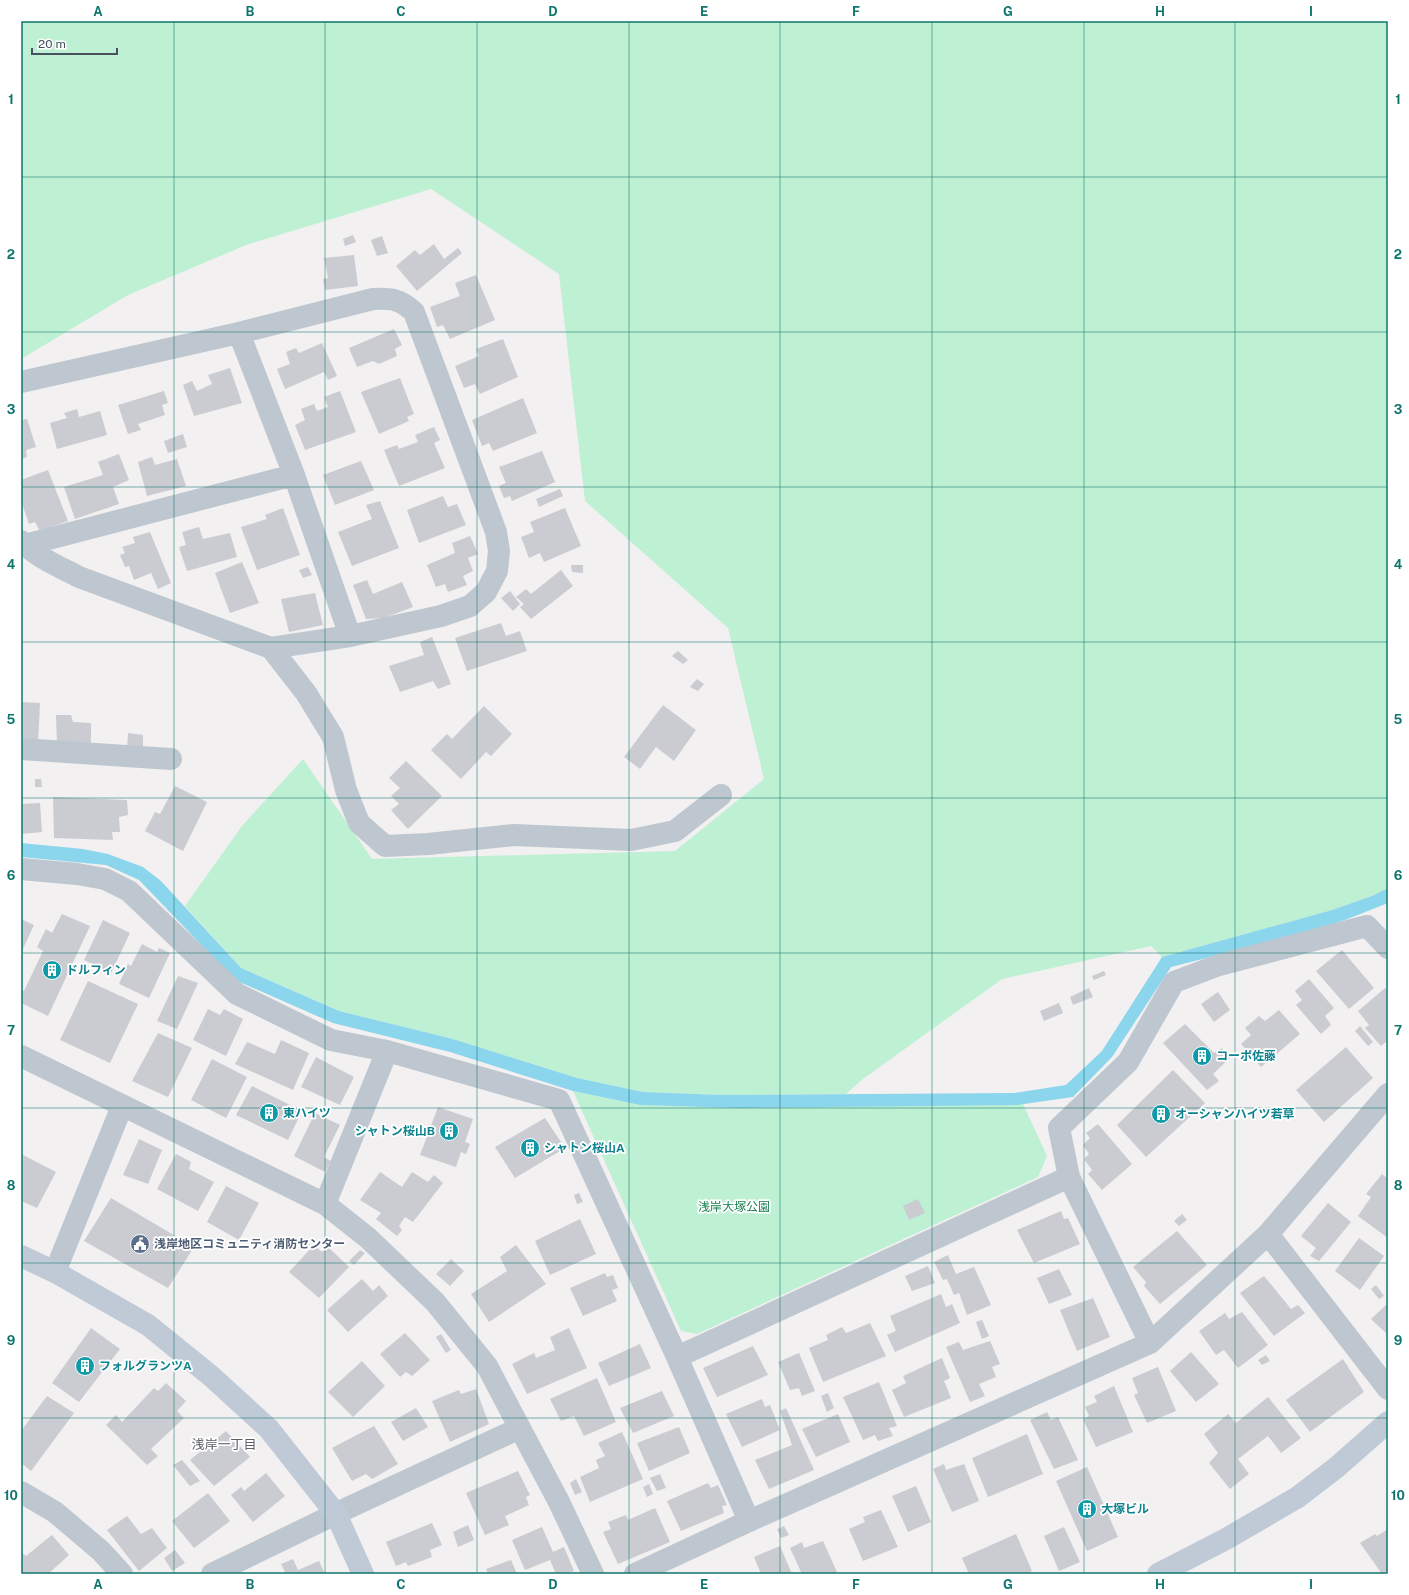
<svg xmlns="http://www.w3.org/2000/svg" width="1409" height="1595" viewBox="0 0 1409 1595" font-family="'Public Sans','Noto Sans JP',sans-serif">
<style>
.green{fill:#bef0d3}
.water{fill:#8bd5ed}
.building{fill:#caccd2}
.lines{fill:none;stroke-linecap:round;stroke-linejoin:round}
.street{stroke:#bec7cf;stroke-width:22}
.secondary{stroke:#c0cad7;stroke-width:22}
.grid{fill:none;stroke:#0f766e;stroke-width:1;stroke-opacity:0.55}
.labels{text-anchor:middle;stroke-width:3.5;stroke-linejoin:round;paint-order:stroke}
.culture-label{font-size:12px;font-weight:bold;fill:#0d838f;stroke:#fff;text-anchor:start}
.park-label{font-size:12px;fill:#17804f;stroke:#fff}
.service-label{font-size:12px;font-weight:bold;fill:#4e5e75;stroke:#fff;text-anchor:start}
.neighbourhood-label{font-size:13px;fill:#5c6065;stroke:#fff}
.neatline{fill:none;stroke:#0f766e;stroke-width:1.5}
.grid-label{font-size:13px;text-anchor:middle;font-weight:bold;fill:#0f766e}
</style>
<rect width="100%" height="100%" fill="#f2f0f0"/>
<path class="green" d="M21,21H1388V888L1372,896L1332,910L1162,957L1151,946L1002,979L863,1079L846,1094L722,1095L643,1092L577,1078L453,1039L339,1011L241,968L185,906L242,826L303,759L372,859L675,851L764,779L728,628L585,501L559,274L431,189L246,245L128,295L21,359Z
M573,1091L640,1105L737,1108L1023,1104L1047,1156L1038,1177L697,1334L681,1331Z"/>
<path class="water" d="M21,843L83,849L108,854L143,867L161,881L241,968L339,1011L453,1039L577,1078L643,1092L722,1095L1014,1093L1066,1085L1102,1051L1162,957L1332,910L1372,896L1388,888V903L1345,920L1305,933L1171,967L1112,1057L1073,1097L1017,1105L737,1108L640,1105L573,1091L450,1052L333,1023L235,980L139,880L106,865L21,857Z"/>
<path class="building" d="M353,235L356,242L345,246L343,239Z
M382,236L388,253L377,256L371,240Z
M434,244L444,259L458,248L462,253L417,291L396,266L415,250L420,255Z
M354,255L358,286L325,290L323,279L328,278L324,258Z
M476,275L495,320L450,339L443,325L437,327L430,307L460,296L455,283Z
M394,329L402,345L395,349L397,356L379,364L373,361L357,367L349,348Z
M503,339L518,377L480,394L475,384L464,388L455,366L479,356L476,349Z
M322,343L337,376L328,380L324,372L285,389L277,369L290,364L286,352L296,348L299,353Z
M230,368L242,403L194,416L183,385L192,381L197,391L212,384L208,375Z
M400,378L414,414L407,417L409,421L379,434L361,392Z
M164,391L168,403L162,405L165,415L138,424L141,430L128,434L118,405Z
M340,391L356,432L305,450L295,425L305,420L301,409L314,404L317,411L328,407L324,397Z
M523,398L537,433L493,451L489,443L482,446L472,420Z
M77,409L79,417L100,411L107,435L57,449L50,423L67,418L64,413Z
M27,419L36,447L26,450L27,457L21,459V420Z
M434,427L440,440L434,443L445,468L399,486L384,450L397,445L399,449L418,442L415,435Z
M183,434L187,447L168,453L164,441Z
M542,451L555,482L512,501L510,496L504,498L499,486L506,483L499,467Z
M119,454L129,480L113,487L119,504L75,519L64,487L103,475L98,462Z
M152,457L155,465L177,459L186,486L147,496L138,462Z
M361,461L374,490L335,505L323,475Z
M48,470L68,521L40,531L35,522L29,524L21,501V480Z
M560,489L563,496L539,507L536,499Z
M443,496L448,507L457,504L466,525L419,543L407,510Z
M380,501L399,548L352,566L338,532L372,519L366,505Z
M283,508L300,555L257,570L241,527L267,519L265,515Z
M565,508L581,546L544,562L540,553L529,558L521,537L534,532L530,522Z
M199,527L203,539L230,533L237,557L187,571L179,547L186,545L182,532Z
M150,532L171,583L158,589L151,573L134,580L129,566L125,567L120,555L125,553L122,547L135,543L133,537Z
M470,536L478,554L468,558L473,571L463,576L467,585L448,592L445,584L436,587L427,565L455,553L452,543Z
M242,562L259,603L230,613L215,573Z
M571,565H583V573L572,572Z
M308,567L312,575L303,578L299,570Z
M561,570L573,586L531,619L520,607L524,604L516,597L526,589L531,594Z
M367,580L373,594L402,582L413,607L384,618L366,619L353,585Z
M510,591L520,604L513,611L501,598Z
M315,593L323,625L289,632L281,599Z
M501,623L506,636L520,631L527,651L467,671L455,638Z
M432,637L451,684L438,689L433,681L400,692L389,666L424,655L420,642Z
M678,651L688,660L683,664L672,656Z
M697,679L704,684L698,691L690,687Z
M21,702L40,703L38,745L21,744Z
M663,705L696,730L674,761L656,747L640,769L624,757Z
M484,706L512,734L491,756L486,752L461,779L431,750L447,734L452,739Z
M56,715H71L73,722L91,723V747L57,745Z
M128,733L143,735V753L127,752Z
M406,761L442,796L408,829L391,810L399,804L391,796L400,788L389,778Z
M35,779H41L42,787H35Z
M175,786L207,802L183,851L145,831L155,812L160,814Z
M53,797L127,800L128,815L119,817L120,832H112L113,840L54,838Z
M40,803L42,832L21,834V804Z
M62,914L90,926L48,1016L21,1003V990L24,991L43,951L37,947L46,929L52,933Z
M21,919L34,925L21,953Z
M103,920L130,933L111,973L84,960Z
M142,944L157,952L159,948L170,953L149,998L119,984L128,964L131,966Z
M1342,950L1374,988L1349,1009L1316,971Z
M1104,971L1106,975L1094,980L1092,976Z
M178,976L198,983L177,1029L157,1021Z
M1309,979L1334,1008L1325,1016L1331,1025L1321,1034L1296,1005L1302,1000L1295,991Z
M88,981L138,1004L110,1063L60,1040Z
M1089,988L1093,997L1073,1005L1070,997Z
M1385,988L1388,991V1045L1386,1042L1381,1046L1365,1028L1369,1025L1358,1011Z
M1218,992L1230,1010L1214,1022L1201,1004Z
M1059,1003L1063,1013L1044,1021L1040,1011Z
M208,1009L220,1015L224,1009L243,1019L226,1056L193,1040Z
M1279,1010L1300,1034L1261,1067L1241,1044L1251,1035L1245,1028L1259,1016L1265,1021Z
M1185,1024L1214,1053L1222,1048L1230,1058L1213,1074L1219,1081L1207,1090L1163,1043Z
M1360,1026L1373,1042L1368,1046L1355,1031Z
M158,1033L192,1048L168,1097L132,1081Z
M281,1040L309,1053L293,1090L235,1064L247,1042L275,1054Z
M1346,1047L1373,1078L1324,1122L1296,1090Z
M316,1057L354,1077L340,1105L301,1087Z
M212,1059L247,1077L226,1118L191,1100Z
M1173,1070L1205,1103L1146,1157L1117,1125Z
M252,1086L302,1111L288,1140L236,1115Z
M438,1107L473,1119L465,1142L470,1144L466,1154L461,1152L456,1167L420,1155Z
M315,1113L340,1125L324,1157L331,1161L325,1172L294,1156Z
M545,1118L565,1148L515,1178L495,1147Z
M1098,1124L1132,1164L1102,1190L1088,1174L1092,1170L1084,1159L1089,1154L1083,1145L1090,1138L1086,1133Z
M139,1139L162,1150L148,1184L123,1175Z
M21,1154L56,1172L37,1208L21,1201Z
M176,1154L191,1162L189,1169L214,1182L198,1211L157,1189Z
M380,1172L402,1187L412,1172L428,1182L434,1175L443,1183L413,1222L405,1217L399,1226L402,1230L397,1236L376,1219L381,1213L360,1200Z
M1382,1174L1388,1179V1238L1358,1216L1371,1197L1366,1194Z
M226,1186L259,1203L239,1240L207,1222Z
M579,1193L583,1202L577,1204L574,1195Z
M111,1198L194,1247L168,1288L84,1241Z
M918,1199L925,1213L909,1220L903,1206Z
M1328,1203L1351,1222L1319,1261L1310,1256L1316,1248L1301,1236Z
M1061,1211L1064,1219L1068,1218L1080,1244L1034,1263L1017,1230Z
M1182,1214L1187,1220L1179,1226L1174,1221Z
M580,1219L596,1254L550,1275L535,1241Z
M1177,1231L1207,1265L1160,1304L1144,1286L1146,1282L1133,1267Z
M1359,1238L1384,1256L1360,1290L1335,1271Z
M314,1245L322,1252L327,1246L349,1267L319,1298L289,1272Z
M516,1245L546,1284L489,1322L471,1294L507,1271L500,1257Z
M360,1250L365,1253L354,1265L349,1261Z
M948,1255L956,1274L974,1267L991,1305L967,1315L959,1293L954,1295L947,1279L943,1280L934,1262Z
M451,1259L464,1271L450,1286L436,1274Z
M928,1266L935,1283L912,1291L905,1276Z
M1059,1269L1072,1295L1049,1304L1037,1278Z
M605,1273L607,1277L613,1275L618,1288L612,1290L617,1301L583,1316L570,1288Z
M1264,1276L1291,1309L1298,1305L1305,1313L1274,1336L1240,1293Z
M362,1279L373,1291L379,1285L388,1296L348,1332L327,1310Z
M1376,1285L1384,1296L1379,1299L1371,1289Z
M941,1294L946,1307L952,1304L960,1323L895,1352L887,1335L896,1331L890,1316Z
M1093,1298L1110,1337L1077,1351L1060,1310Z
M1388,1303V1335L1371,1319Z
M1242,1312L1268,1345L1238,1368L1224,1350L1216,1355L1199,1331L1225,1313L1229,1319Z
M982,1320L989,1336L982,1339L976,1322Z
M870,1323L886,1356L823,1382L809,1348L828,1340L826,1335L842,1327L846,1333Z
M91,1328L120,1349L79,1402L52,1383Z
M569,1328L587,1368L527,1394L512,1364L534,1353L536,1358L555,1350L550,1337Z
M405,1333L430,1360L412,1376L406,1372L400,1377L380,1354Z
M441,1334L451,1350L446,1353L436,1337Z
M990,1341L1000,1364L992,1367L996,1377L979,1384L985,1396L970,1402L946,1347L959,1342L963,1350Z
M640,1344L651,1368L609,1386L598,1363Z
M753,1346L768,1375L717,1397L703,1368Z
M1191,1352L1219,1384L1196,1402L1170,1371Z
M799,1353L815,1391L802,1396L799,1388L790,1390L778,1362Z
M1266,1355L1270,1361L1262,1365L1258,1360Z
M942,1358L950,1378L944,1381L951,1398L904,1417L892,1390L906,1383L903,1376Z
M1343,1359L1364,1392L1310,1432L1286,1400Z
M362,1361L385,1386L353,1417L328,1392Z
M1158,1367L1176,1411L1147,1423L1134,1395L1138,1393L1132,1378Z
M597,1378L616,1422L584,1436L574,1416L561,1421L550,1399Z
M879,1382L897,1426L889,1428L893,1436L878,1441L875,1435L863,1440L843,1397Z
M166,1383L186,1401L177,1411L184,1418L151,1449L158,1456L147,1465L106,1425L116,1415L122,1422L154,1388L158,1391Z
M1114,1386L1133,1432L1096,1447L1083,1419L1089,1416L1085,1407L1097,1402L1094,1396Z
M476,1389L489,1424L450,1442L432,1401L459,1390L461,1394Z
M662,1391L674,1416L633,1433L620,1408Z
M828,1393L834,1408L827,1412L821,1396Z
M47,1396L74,1413L31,1471L21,1463V1431Z
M1268,1397L1301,1438L1281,1453L1268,1436L1238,1459L1249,1474L1230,1489L1209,1463L1218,1453L1204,1434L1228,1414L1236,1423Z
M762,1399L765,1407L770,1405L780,1430L742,1447L726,1414Z
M416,1408L428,1427L403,1441L391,1422Z
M786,1408L814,1470L769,1489L755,1460L792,1445L780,1411Z
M1047,1412L1051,1420L1058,1417L1078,1460L1054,1469L1030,1420Z
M838,1414L850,1442L816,1457L802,1429Z
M374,1426L398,1464L372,1479L366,1474L352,1481L332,1448Z
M679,1427L690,1453L649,1471L637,1443Z
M226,1431L250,1457L214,1486L190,1460Z
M622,1432L643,1479L590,1502L580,1477L599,1468L596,1460L605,1456L598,1443Z
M1027,1434L1043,1474L988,1497L972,1458Z
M182,1460L200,1481L190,1486L173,1465Z
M944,1464L946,1470L964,1464L979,1501L952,1512L933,1469Z
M1087,1467L1118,1537L1087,1551L1056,1481Z
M518,1471L530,1495L526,1497L529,1505L505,1516L509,1525L485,1535L466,1493Z
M266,1473L285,1496L253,1522L231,1495L241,1487L244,1491Z
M660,1474L666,1488L657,1491L650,1478Z
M576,1479L582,1492L575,1495L570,1483Z
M708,1483L711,1488L718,1485L727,1505L722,1506L724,1513L681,1531L667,1501Z
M649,1484L653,1494L647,1497L643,1487Z
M916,1486L931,1522L908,1532L892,1496Z
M208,1493L230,1521L194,1548L172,1521Z
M655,1508L670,1542L618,1564L603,1532L611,1529L608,1522L626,1515L628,1520Z
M881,1510L898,1547L863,1561L849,1529L865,1522L863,1517Z
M127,1516L141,1534L152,1528L167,1548L139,1571L107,1530Z
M432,1523L442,1545L430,1550L432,1557L408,1566L406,1562L396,1566L386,1542Z
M468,1525L474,1540L458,1547L453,1532Z
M784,1526L789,1535L781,1538L777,1529Z
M542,1527L553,1552L564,1547L574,1571L564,1574H556L550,1560L525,1570L512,1540Z
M1064,1527L1080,1562L1059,1571L1044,1536Z
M1388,1529V1570L1382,1574L1360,1543L1375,1534L1377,1536Z
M1016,1534L1032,1571L1025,1574H969L962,1558Z
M52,1535L69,1555L48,1574H24L21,1571V1552L26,1556Z
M823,1541L837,1572L832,1574H802L790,1548L802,1542L804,1548Z
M780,1546L792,1574H761L754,1557Z
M175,1550L185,1563L172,1571L164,1558Z
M293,1559L298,1570L319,1561L325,1574H286L281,1564Z
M511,1560L517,1574H488L486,1569Z"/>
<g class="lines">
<path class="street" d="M239,333L294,475L350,636
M21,382L239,333L373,299C391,298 400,299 414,312L496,532L499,551L497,571L486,592L470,606L441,616L350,636L271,648L79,577C60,567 36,557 21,541
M25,545L294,475
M271,648L306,693L333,737L346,790L359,823L385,846L428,844L514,835L631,840L675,831L721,795
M21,749L171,759
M21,869L77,874L105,879L129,891L237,994L331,1040L387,1051L559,1100L677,1357L749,1521
M21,1056L325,1204L368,1238L435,1302L487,1366L559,1502L593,1574
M325,1204L387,1051
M1268,1234L1388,1389
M55,1272L122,1106
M1150,1343L1069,1177L1059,1128L1128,1062L1174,982L1219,965L1367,926L1388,948
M677,1357L1069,1177
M21,1492L55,1512L101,1551L122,1574
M212,1574L352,1506L520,1428
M635,1574L749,1521L1150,1343L1268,1234L1388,1094"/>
<path class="secondary" d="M21,1256L55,1272L148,1325L211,1376L269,1429L336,1514L363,1574
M1158,1574L1226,1539L1298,1497L1337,1467L1388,1422"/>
</g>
<path class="grid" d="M174,21V1574M325,21V1574M477,21V1574M629,21V1574M780,21V1574M932,21V1574M1084,21V1574M1235,21V1574M21,177H1388M21,332H1388M21,487H1388M21,642H1388M21,798H1388M21,953H1388M21,1108H1388M21,1263H1388M21,1418H1388"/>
<defs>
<symbol id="building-disc" viewBox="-11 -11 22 22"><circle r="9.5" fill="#0f9aa8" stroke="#fff"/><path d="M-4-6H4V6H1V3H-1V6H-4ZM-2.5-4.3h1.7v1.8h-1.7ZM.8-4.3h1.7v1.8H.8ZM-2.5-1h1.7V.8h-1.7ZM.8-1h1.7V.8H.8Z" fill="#fff"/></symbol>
<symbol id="civic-disc" viewBox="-11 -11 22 22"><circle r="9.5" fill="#5c6f8a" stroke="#fff"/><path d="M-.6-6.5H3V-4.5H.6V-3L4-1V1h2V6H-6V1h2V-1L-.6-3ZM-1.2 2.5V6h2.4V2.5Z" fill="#fff"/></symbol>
</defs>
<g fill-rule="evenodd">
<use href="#building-disc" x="41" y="959" width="22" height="22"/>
<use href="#building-disc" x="1191" y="1045" width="22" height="22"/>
<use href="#building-disc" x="258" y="1102" width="22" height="22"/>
<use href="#building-disc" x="1150" y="1103" width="22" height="22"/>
<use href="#building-disc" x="438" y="1120" width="22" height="22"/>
<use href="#building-disc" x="519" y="1137" width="22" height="22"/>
<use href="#civic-disc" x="129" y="1233" width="22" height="22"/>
<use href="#building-disc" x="74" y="1355" width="22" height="22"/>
<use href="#building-disc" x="1076" y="1498" width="22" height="22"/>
</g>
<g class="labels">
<g class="culture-label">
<text x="66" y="974">ドルフィン</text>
<text x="1216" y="1060">コーポ佐藤</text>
<text x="283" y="1117">東ハイツ</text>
<text x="1175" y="1118">オーシャンハイツ若草</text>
<text x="435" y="1135" text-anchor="end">シャトン桜山B</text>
<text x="544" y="1152">シャトン桜山A</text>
<text x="99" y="1370">フォルグランツA</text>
<text x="1101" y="1513">大塚ビル</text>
</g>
<g class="park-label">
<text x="734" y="1211">浅岸大塚公園</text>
</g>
<g class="service-label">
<text x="154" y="1248">浅岸地区コミュニティ消防センター</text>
</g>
<g class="neighbourhood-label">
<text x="224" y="1449">浅岸一丁目</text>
</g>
</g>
<rect width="1409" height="1595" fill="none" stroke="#ffffff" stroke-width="44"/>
<path d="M32 48v6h85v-6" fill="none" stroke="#48525e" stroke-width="2"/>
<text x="38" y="48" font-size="12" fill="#48525e" stroke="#ffffff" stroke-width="3" paint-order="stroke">20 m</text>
<rect x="22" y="22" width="1365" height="1551" class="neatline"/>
<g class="grid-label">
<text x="98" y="16">A</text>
<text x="250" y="16">B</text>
<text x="401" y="16">C</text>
<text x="553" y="16">D</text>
<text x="704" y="16">E</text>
<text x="856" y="16">F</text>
<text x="1008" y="16">G</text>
<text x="1160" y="16">H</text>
<text x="1311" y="16">I</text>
<text x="11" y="104">1</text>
<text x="1398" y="104">1</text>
<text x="11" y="259">2</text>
<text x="1398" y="259">2</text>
<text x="11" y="414">3</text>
<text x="1398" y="414">3</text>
<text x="11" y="569">4</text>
<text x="1398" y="569">4</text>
<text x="11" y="724">5</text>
<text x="1398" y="724">5</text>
<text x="11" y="880">6</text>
<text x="1398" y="880">6</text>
<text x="11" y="1035">7</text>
<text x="1398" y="1035">7</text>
<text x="11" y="1190">8</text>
<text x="1398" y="1190">8</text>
<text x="11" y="1345">9</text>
<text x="1398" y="1345">9</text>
<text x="11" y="1500">10</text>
<text x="1398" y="1500">10</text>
<text x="98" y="1589">A</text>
<text x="250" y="1589">B</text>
<text x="401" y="1589">C</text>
<text x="553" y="1589">D</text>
<text x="704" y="1589">E</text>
<text x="856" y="1589">F</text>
<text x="1008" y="1589">G</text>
<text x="1160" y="1589">H</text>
<text x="1311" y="1589">I</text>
</g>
</svg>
